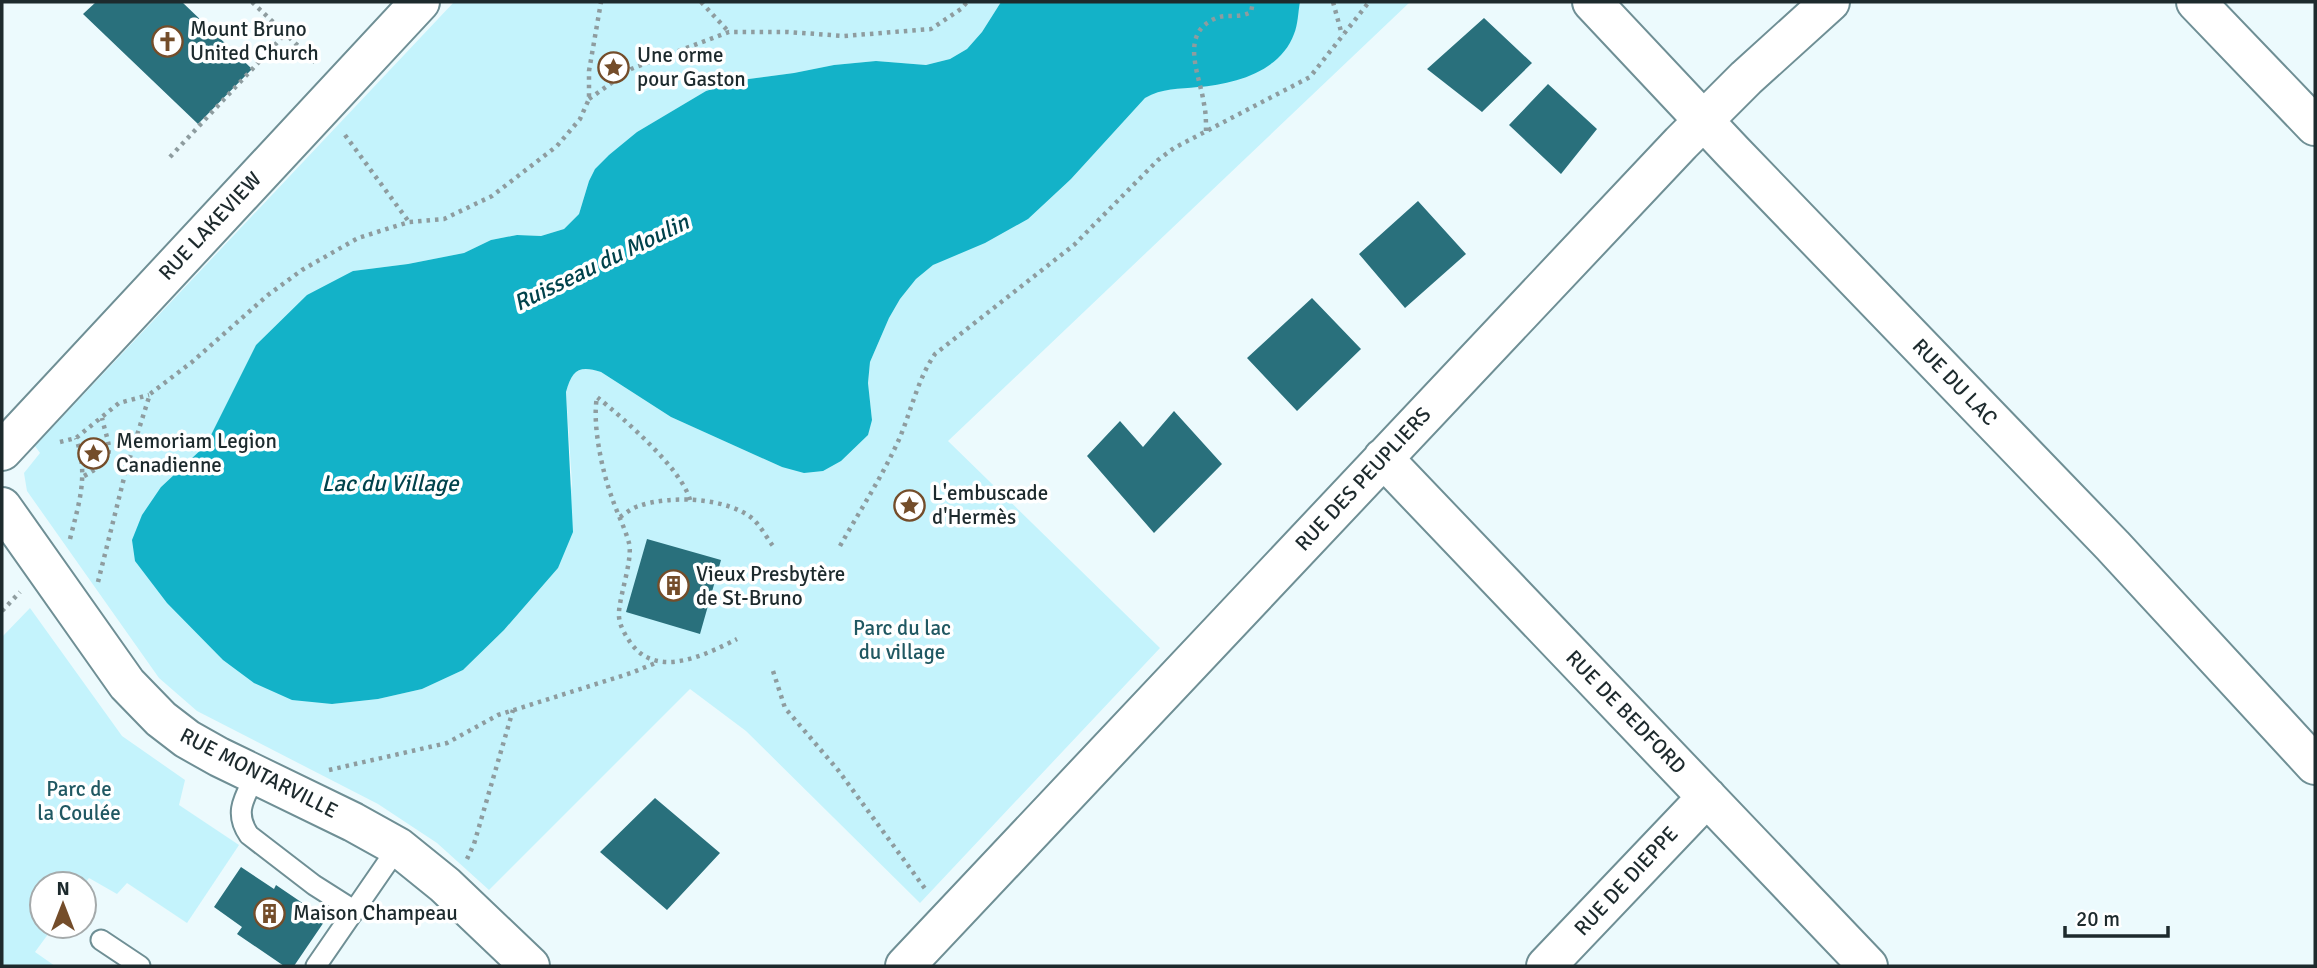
<svg xmlns="http://www.w3.org/2000/svg" width="2317" height="968" viewBox="0 0 2317 968" font-family="Signika,sans-serif">
<style>
.green{fill:#c4f3fc}
.water{fill:#13b2c8}
.building{fill:#29707c}
.lines{fill:none;stroke-linecap:round;stroke-linejoin:round}
.service-casing{stroke:#6f8f95;stroke-width:23}
.minor-casing{stroke:#6f8f95;stroke-width:42}
.tertiary-casing{stroke:#6f8f95;stroke-width:42}
.path{stroke:#8e9c9f;stroke-width:4.5;stroke-dasharray:3.5 5;stroke-linecap:butt}
.service{stroke:#fff;stroke-width:19}
.minor{stroke:#fff;stroke-width:38}
.tertiary{stroke:#fff;stroke-width:38}
.labels{text-anchor:middle;stroke-width:7;stroke-linejoin:round;paint-order:stroke}
.poi-label{font-size:21px;fill:#1d2a2d;stroke:#fff;text-anchor:start}
.street-label{font-size:21px;fill:#1d2a2d;stroke:#fff}
.park-label{font-size:21px;fill:#205862;stroke:#fff}
.water-label{font-size:23px;font-style:italic;fill:#01424b;stroke:#fff}
</style>
<rect width="100%" height="100%" fill="#ecfafd"/>
<path class="green" d="M454,2H1001L982,32L967,49L950,59L926,65L876,61L834,65L794,73L741,80L706,91L637,132L589,181L579,214L564,229L541,236L517,235L491,240L464,253L408,264L353,271L256,345L206,445L161,487L332,704L378,699L422,689L463,670L504,630L558,568L572,484L566,391C572,370 579,365 601,372L671,417L782,467L872,420L868,383L870,362L889,318L900,299L916,279L933,265L955,254L1071,179L1145,98L1158,90L1210,86L1294,34L1300,2H1410L948,441L1160,648L920,903L746,731L690,689L489,890L437,843L378,804L197,711L159,678L27,491L24,473L40,453L35,446Z
M30,608L122,736L185,780L179,805L239,845L187,923L127,883L117,894L89,878L84,884H42V926H54L35,952L55,966H2V637Z"/>
<path class="water" d="M1001,2H1300C1298,12 1298,25 1294,34C1280,72 1234,84 1198,87C1179,89 1162,88 1145,98L1071,179L1028,219L985,243L933,265L916,279L900,299L889,318L870,362L868,383L872,420L868,435L841,461L823,471L804,473L782,467L671,417L601,372C579,365 572,370 566,392L573,532L558,568L504,630L463,670L422,689L378,699L332,704L292,700L254,683L223,660L167,603L135,561L132,540L142,515L161,487L206,445L256,345L307,295L353,271L408,264L464,253L491,240L517,235L541,236L564,229L579,214L589,181L595,169L609,155L637,132L706,91L741,80L794,73L834,65L876,61L926,65L950,59L967,49L982,32Z"/>
<path class="building" d="M96,2H182L252,69L198,124L83,14Z
M1484,18L1532,63L1482,112L1427,69Z
M1548,84L1597,129L1561,174L1509,125Z
M1418,201L1466,254L1405,308L1359,254Z
M1312,298L1361,349L1297,411L1247,358Z
M1174,411L1222,464L1154,533L1087,456L1120,421L1143,447Z
M647,539L721,560L700,634L626,612Z
M655,798L720,853L667,910L600,852Z
M241,867L274,889L276,885L326,919L294,966H284L237,934L242,927L214,907Z"/>
<g class="lines">
<defs>
<path id="service" d="M256,774C245,797 233,812 249,835L314,885L355,911
M101,940L140,966
M316,966L398,847"/>
<path id="minor" d="M1592,2L1733,152L2113,546L2315,765
M2196,2L2315,126
M2,451L420,2
M1383,458L1868,966
M905,966L1681,143L1746,78L1830,2
M1546,966L1707,797"/>
<path id="tertiary" d="M2,507L127,684L161,719L187,739L219,757L353,822L398,847L445,885L530,966"/>
</defs>
<use href="#service" class="service-casing"/>
<use href="#minor" class="minor-casing"/>
<use href="#tertiary" class="tertiary-casing"/>
<path class="path" d="M252,2L315,62
M701,2L729,32
M1333,2L1342,35
M589,99L631,69L729,32H788L844,36L931,29L961,9L967,2
M1206,131C1206,122 1206,113 1204,104C1200,76 1179,35 1214,19C1226,13 1239,19 1251,12L1253,2
M345,135L409,222
M170,157L286,33
M60,442L76,438L119,403L149,395
M84,476C119,457 109,449 102,418
M690,500C682,469 623,418 597,397C592,424 602,471 612,498C617,513 625,528 629,543C633,559 620,594 619,612C618,623 624,633 630,642C656,680 705,655 737,639
M620,517C626,513 632,508 639,506C669,495 729,497 754,520C761,527 767,538 773,546
M70,539C79,503 89,475 76,438
M840,546C858,514 878,483 894,450C910,419 915,383 935,354L1074,245L1158,160L1174,148L1310,77L1369,2
M98,582L126,470L150,394L192,362L268,295L302,270L358,238L409,222L444,219L492,196L557,146L580,119L589,99V71L601,2
M2,611L20,592
M773,671L785,708L838,770L926,890
M329,770L447,743L498,715L631,673L658,662
M467,859L474,844L513,710"/>
<use href="#service" class="service"/>
<use href="#minor" class="minor"/>
<use href="#tertiary" class="tertiary"/>
</g>
<defs>
<symbol id="church-ring" viewBox="-11 -11 22 22"><circle r="9.5" fill="#fff" stroke="#744d2a" stroke-width="1.5"/><path d="M-1.2-6h2.4v3.5h3.3v2.4h-3.3V6h-2.4V-.1h-3.3v-2.4h3.3Z" fill="#744d2a"/></symbol>
<symbol id="sight-ring" viewBox="-11 -11 22 22"><circle r="9.5" fill="#fff" stroke="#744d2a" stroke-width="1.5"/><path d="M0-6L1.8-2.2L6-1.7L2.9 1.2L3.7 5.4L0 3.3L-3.7 5.4L-2.9 1.2L-6-1.7L-1.8-2.2Z" fill="#744d2a"/></symbol>
<symbol id="building-ring" viewBox="-11 -11 22 22"><circle r="9.5" fill="#fff" stroke="#744d2a" stroke-width="1.5"/><path d="M-4-6H4V6H1V3H-1V6H-4ZM-2.5-4.3h1.7v1.8h-1.7ZM.8-4.3h1.7v1.8H.8ZM-2.5-1h1.7V.8h-1.7ZM.8-1h1.7V.8H.8Z" fill="#744d2a"/></symbol>
</defs>
<g fill-rule="evenodd">
<use href="#church-ring" x="150" y="24" width="35" height="35"/>
<use href="#sight-ring" x="596" y="50" width="35" height="35"/>
<use href="#sight-ring" x="76" y="436" width="35" height="35"/>
<use href="#sight-ring" x="892" y="488" width="35" height="35"/>
<use href="#building-ring" x="656" y="568" width="35" height="35"/>
<use href="#building-ring" x="252" y="896" width="35" height="35"/>
</g>
<g class="labels">
<g class="poi-label">
<text x="190" y="36">Mount Bruno<tspan x="190" dy="24">United Church</tspan></text>
<text x="637" y="62">Une orme<tspan x="637" dy="24">pour Gaston</tspan></text>
<text x="116" y="448">Memoriam Legion<tspan x="116" dy="24">Canadienne</tspan></text>
<text x="932" y="500">L'embuscade<tspan x="932" dy="24">d'Hermès</tspan></text>
<text x="696" y="581">Vieux Presbytère<tspan x="696" dy="24">de St-Bruno</tspan></text>
<text x="293" y="920">Maison Champeau</text>
</g>
<g class="street-label">
<text transform="translate(210 226) rotate(-47)" y="7">RUE LAKEVIEW</text>
<text transform="translate(1955 382) rotate(46)" y="7">RUE DU LAC</text>
<text transform="translate(1363 479) rotate(-47)" y="7">RUE DES PEUPLIERS</text>
<text transform="translate(1626 712) rotate(46)" y="7">RUE DE BEDFORD</text>
<text transform="translate(259 773) rotate(27)" y="7">RUE MONTARVILLE</text>
<text transform="translate(1626 881) rotate(-47)" y="7">RUE DE DIEPPE</text>
</g>
<g class="park-label">
<text x="902" y="635">Parc du lac<tspan x="902" dy="24">du village</tspan></text>
<text x="79" y="796">Parc de<tspan x="79" dy="24">la Coulée</tspan></text>
</g>
<g class="water-label">
<text transform="translate(601 262) rotate(-26)" y="8">Ruisseau du Moulin</text>
<text x="390" y="491">Lac du Village</text>
</g>
</g>
<rect width="2317" height="968" fill="none" stroke="#1d2a2d" stroke-width="7"/>
<g transform="translate(63 905)"><circle r="33" fill="#ffffff" stroke="#a5aaab" stroke-width="2"/>
<path d="M0-5L12 26L0 18L-12 26Z" fill="#744d2a"/>
<text y="-10" font-size="19" font-weight="bold" text-anchor="middle" fill="#1d2a2d">N</text>
</g>
<path d="M2065 926v10h103v-10" fill="none" stroke="#1d2a2d" stroke-width="3.5"/>
<text x="2076" y="926" font-size="21" fill="#1d2a2d" stroke="#ffffff" stroke-width="5" paint-order="stroke">20 m</text>
</svg>
